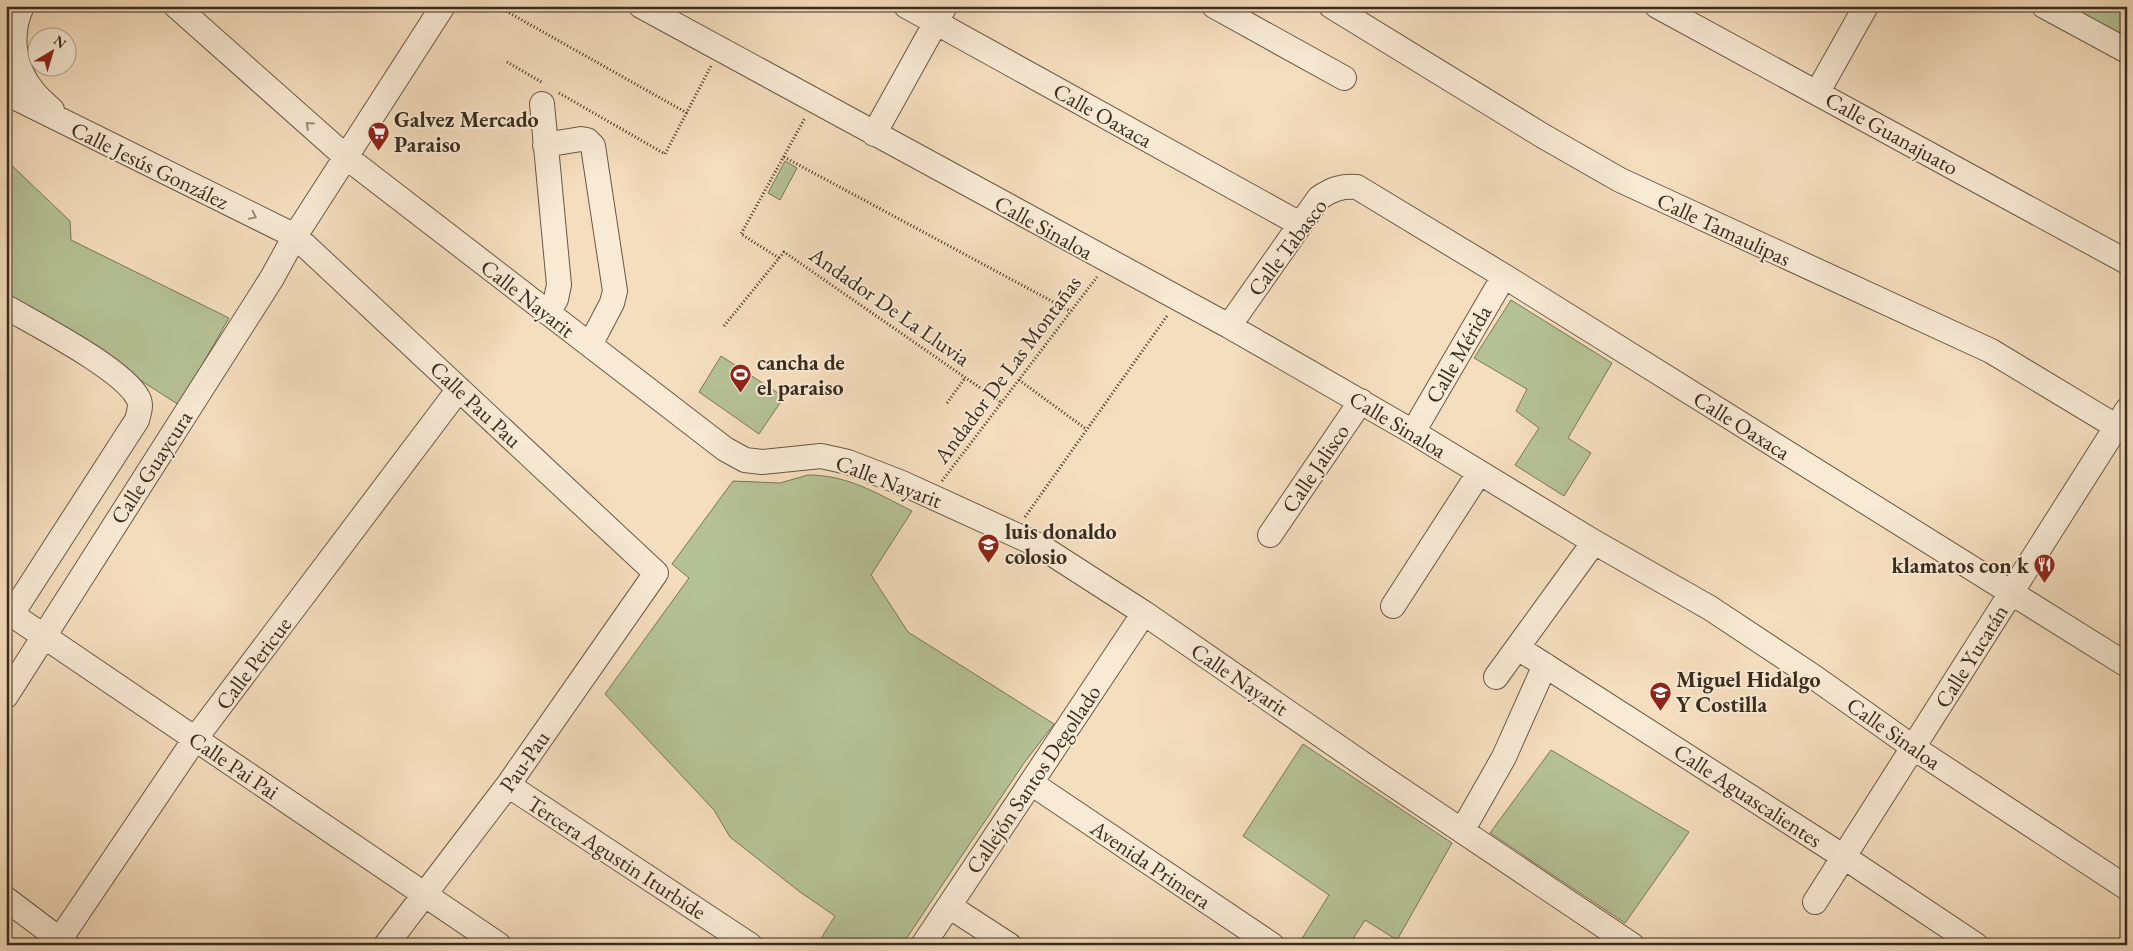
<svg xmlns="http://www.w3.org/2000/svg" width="2133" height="951" viewBox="0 0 2133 951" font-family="'EB Garamond',serif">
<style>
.green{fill:#b5c296;stroke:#787659}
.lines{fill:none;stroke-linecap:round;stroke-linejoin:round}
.minor-casing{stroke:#695844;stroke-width:26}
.path{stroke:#3a2b1c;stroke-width:3;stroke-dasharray:1 2.5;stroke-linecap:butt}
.minor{stroke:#f8ead5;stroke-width:24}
.oneway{stroke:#998a78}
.labels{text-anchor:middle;stroke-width:4;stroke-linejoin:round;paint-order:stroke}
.street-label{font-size:22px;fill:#3a2b1c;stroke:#f8ead5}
.poi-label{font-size:22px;font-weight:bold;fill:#3a2b1c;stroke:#f8ead5;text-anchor:start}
</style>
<rect width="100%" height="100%" fill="#f5debe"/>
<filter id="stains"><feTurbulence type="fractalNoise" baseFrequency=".004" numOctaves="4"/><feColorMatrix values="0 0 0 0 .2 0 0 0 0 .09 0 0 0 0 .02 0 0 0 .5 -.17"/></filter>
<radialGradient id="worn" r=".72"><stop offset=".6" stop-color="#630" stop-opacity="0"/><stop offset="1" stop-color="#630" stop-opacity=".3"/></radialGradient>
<path class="green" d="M2058,6H2127V43Z
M6,160L70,221L71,240L229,318L179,405L6,294Z
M785,161L797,168L780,200L768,193Z
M1511,300L1612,363L1568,438L1591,453L1564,496L1515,465L1539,428L1516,411L1527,389L1474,358Z
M721,356L784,397L759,434L699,392Z
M808,475C848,475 876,493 912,511L871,575L908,632L1054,724L1024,763L902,945H817L835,916L800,892L730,837L714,810L605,694L689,578L672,564L733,481L780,483Z
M1303,744L1452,843L1397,940L1365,920L1349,945H1298L1329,895L1243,836Z
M1551,750L1689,832L1625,923L1490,833Z"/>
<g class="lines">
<defs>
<path id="minor" d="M22,6C9,34 13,67 33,91C38,98 46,104 52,110
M176,6L346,157L725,449L745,460L762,462L821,456L848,462L902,483L1040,546L1144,613L1373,771L1632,945
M641,6L1229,326L1413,432L1594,542L1710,608L1814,677L1914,748L2127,888
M906,6L1300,224
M1214,6L1344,78
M1331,6L1543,136L1620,180L1991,351L2127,433
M1657,6L2127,262
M2044,6L2127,51
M6,93L295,236L656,573L508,785L386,945
M1817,93L1866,6
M542,104L559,285L556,299L548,313
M874,134L945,6
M545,145L581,139L587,140L593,146L615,291L612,303L590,345
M6,307C37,325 123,369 138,398C142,405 139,412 137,420L17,606L16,614L20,620L499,945
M1229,326L1319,198C1332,189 1341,186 1357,187L1504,276L2127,665
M1413,432L1504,276
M1270,535L1361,401
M1393,606L1479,473
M1518,648L1844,857L1976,945
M1496,677L1594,542
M6,696L272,278L295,236L443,6
M1031,783L1272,945
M508,785L750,945
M1462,831L1504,757L1545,665
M6,899L67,945
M1815,902L2127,410
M949,906L1009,945
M56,945L195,739L459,389
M923,945L1144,613"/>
</defs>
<use href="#minor" class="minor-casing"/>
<path class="path" d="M497,6L687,113
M507,62L543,83
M559,93L665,154L711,66
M784,157L1070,311
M779,258L741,234L805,118
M724,326L784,252L1002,403
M1019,380L1086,429
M947,403L965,378
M942,481L1097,277
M1025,517L1167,316"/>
<use href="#minor" class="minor"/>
</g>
<defs><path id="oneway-chevron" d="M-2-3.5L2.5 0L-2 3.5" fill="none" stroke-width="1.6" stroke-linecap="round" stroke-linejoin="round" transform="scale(1.25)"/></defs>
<g class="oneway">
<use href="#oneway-chevron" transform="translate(309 125) rotate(-138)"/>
<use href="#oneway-chevron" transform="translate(253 216) rotate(26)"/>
</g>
<defs>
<symbol id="supermarket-pin" viewBox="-11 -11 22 30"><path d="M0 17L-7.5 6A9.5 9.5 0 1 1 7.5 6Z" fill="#8f2418" stroke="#f8ead5"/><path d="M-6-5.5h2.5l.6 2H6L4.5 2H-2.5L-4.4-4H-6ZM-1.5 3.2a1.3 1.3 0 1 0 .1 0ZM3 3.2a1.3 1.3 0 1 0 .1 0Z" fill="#fff"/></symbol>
<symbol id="stadium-pin" viewBox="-11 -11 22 30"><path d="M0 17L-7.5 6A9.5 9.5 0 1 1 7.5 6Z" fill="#8f2418" stroke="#f8ead5"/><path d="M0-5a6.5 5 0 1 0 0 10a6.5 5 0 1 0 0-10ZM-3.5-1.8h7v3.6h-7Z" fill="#fff"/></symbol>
<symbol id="school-pin" viewBox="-11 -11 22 30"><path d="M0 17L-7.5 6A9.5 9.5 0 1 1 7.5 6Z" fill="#8f2418" stroke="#f8ead5"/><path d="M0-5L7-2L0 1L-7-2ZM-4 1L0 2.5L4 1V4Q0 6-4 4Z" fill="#fff"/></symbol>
<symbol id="restaurant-pin" viewBox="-11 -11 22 30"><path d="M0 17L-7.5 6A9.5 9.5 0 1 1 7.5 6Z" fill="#8f2418" stroke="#f8ead5"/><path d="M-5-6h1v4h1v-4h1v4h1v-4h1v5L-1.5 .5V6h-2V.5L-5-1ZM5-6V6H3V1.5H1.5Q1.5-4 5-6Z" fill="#fff"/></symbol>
</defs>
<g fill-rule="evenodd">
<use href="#supermarket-pin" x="366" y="120" width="25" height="34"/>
<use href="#stadium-pin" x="728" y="362" width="25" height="34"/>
<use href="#school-pin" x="976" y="532" width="25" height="34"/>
<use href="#restaurant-pin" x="2032" y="552" width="25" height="34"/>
<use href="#school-pin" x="1648" y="680" width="25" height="34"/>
</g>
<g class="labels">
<g class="street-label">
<text transform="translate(1103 115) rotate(29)" y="8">Calle Oaxaca</text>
<text transform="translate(1892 133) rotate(29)" y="8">Calle Guanajuato</text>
<text transform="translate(150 165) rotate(26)" y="8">Calle Jesús González</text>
<text transform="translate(1044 227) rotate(29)" y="8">Calle Sinaloa</text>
<text transform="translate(1724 229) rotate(25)" y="8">Calle Tamaulipas</text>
<text transform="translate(1287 247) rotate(-53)" y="8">Calle Tabasco</text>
<text transform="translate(528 298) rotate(38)" y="8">Calle Nayarit</text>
<text transform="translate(890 306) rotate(35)" y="8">Andador De La Lluvia</text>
<text transform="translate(1458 354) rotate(-60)" y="8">Calle Mérida</text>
<text transform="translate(1007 369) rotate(-53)" y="8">Andador De Las Montañas</text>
<text transform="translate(476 404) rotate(43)" y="8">Calle Pau Pau</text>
<text transform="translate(1398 424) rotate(31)" y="8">Calle Sinaloa</text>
<text transform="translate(1742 425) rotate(32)" y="8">Calle Oaxaca</text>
<text transform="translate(151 467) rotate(-57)" y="8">Calle Guaycura</text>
<text transform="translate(1315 468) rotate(-56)" y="8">Calle Jalisco</text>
<text transform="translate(889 481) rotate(21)" y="8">Calle Nayarit</text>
<text transform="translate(1971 656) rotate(-58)" y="8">Calle Yucatán</text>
<text transform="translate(253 663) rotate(-53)" y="8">Calle Pericue</text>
<text transform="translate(1240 679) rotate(34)" y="8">Calle Nayarit</text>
<text transform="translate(1894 733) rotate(35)" y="8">Calle Sinaloa</text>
<text transform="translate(524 761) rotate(-55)" y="8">Pau-Pau</text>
<text transform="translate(234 765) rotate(34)" y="8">Calle Pai Pai</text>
<text transform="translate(1033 779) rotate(-56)" y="8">Callejón Santos Degollado</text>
<text transform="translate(1748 795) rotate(33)" y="8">Calle Aguascalientes</text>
<text transform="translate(617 857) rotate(33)" y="8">Tercera Agustin Iturbide</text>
<text transform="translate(1151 864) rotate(34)" y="8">Avenida Primera</text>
</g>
<g class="poi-label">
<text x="394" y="127">Galvez Mercado<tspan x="394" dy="25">Paraiso</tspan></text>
<text x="757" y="370">cancha de<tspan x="757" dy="25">el paraiso</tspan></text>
<text x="1005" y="539">luis donaldo<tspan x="1005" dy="25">colosio</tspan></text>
<text x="2029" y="573" text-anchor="end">klamatos con k</text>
<text x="1676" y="687">Miguel Hidalgo<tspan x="1676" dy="25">Y Costilla</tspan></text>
</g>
</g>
<rect width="2133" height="951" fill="none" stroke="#f5debe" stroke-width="25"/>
<rect x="8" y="8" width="2118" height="936" fill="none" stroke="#3a2b1c" stroke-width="2.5"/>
<rect x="12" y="12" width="2108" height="926" fill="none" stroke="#3a2b1c"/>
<g transform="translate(52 52) rotate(38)"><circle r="24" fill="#f8ead5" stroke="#ac9e8b"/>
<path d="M0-4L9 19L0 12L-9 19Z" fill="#8f2418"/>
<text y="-8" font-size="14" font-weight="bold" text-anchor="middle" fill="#3a2b1c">N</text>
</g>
<rect width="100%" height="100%" filter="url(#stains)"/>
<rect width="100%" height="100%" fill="url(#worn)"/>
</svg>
